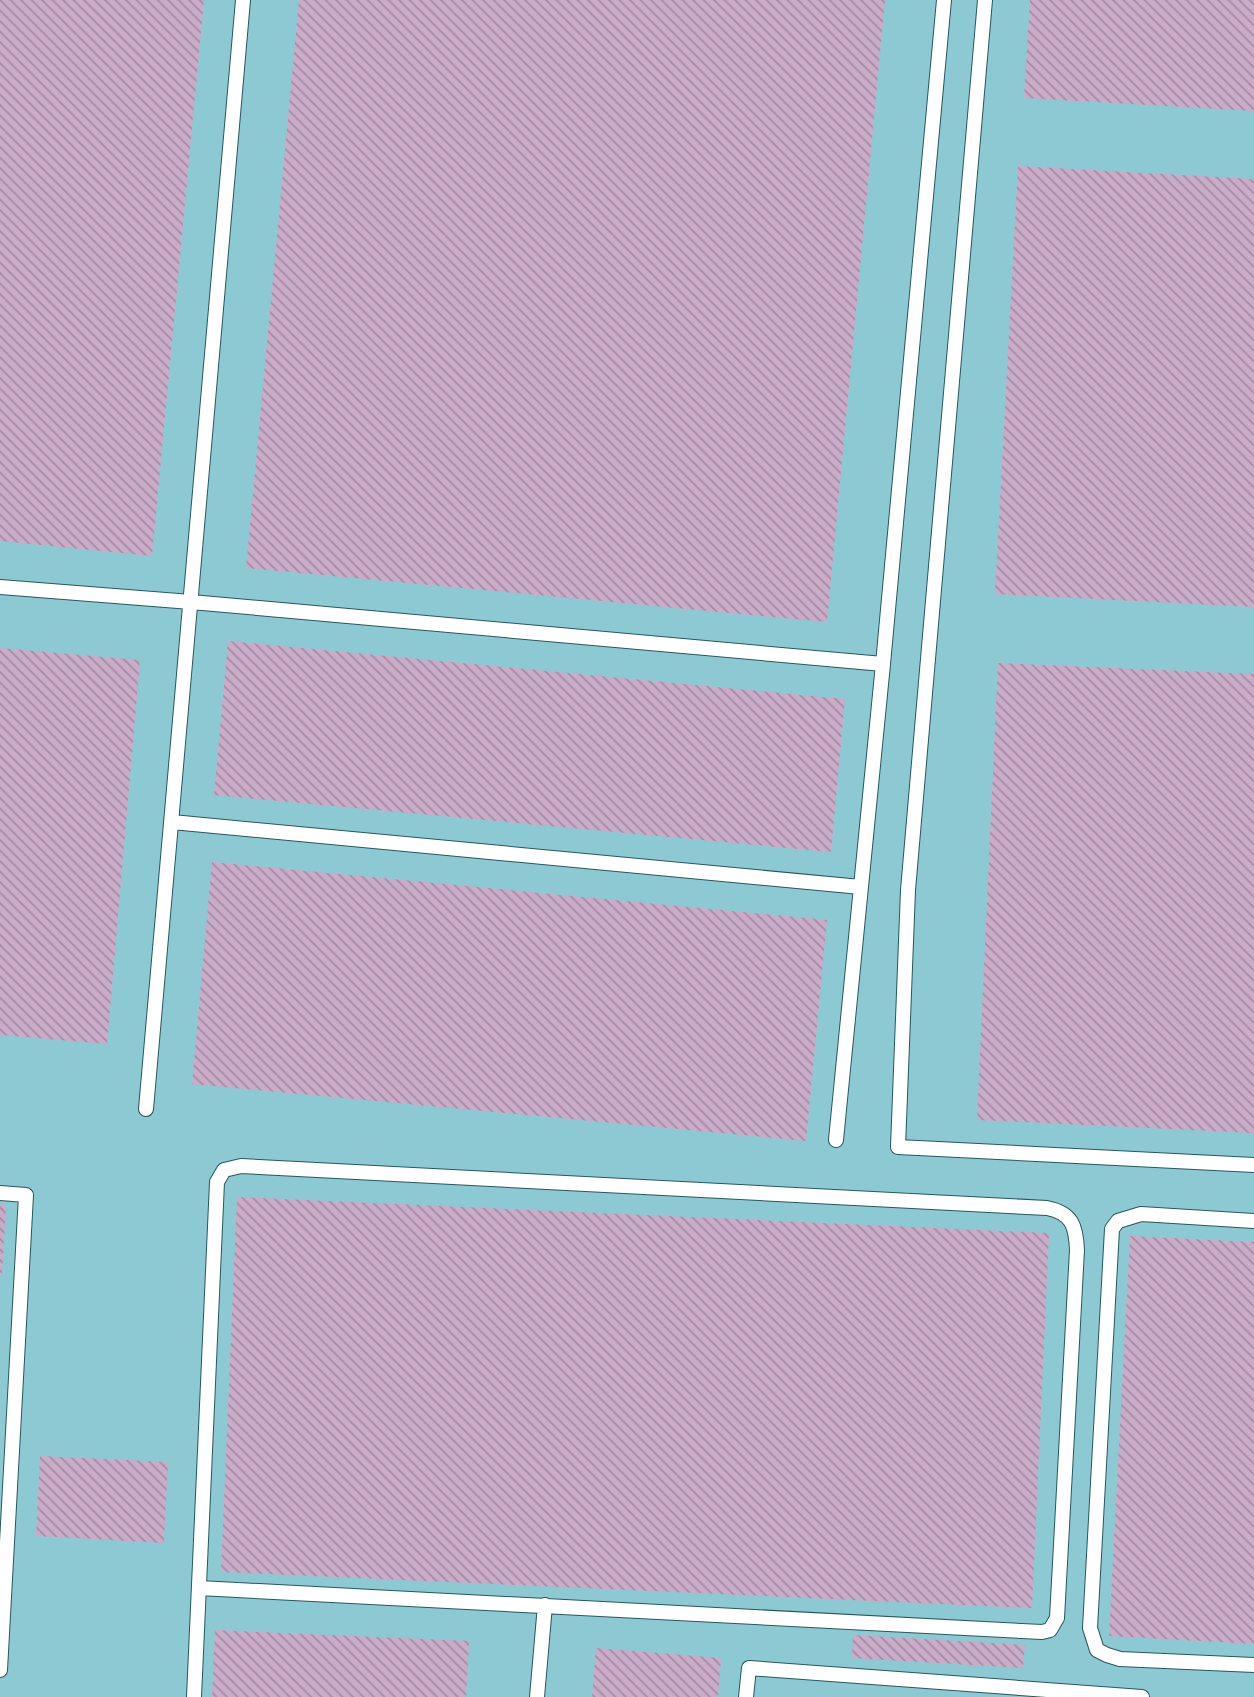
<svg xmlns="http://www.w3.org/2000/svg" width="1254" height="1697" viewBox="0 0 1254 1697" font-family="'Public Sans',sans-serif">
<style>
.built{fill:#8dc9d3}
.building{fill:url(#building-back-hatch)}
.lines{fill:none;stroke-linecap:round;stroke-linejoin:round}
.lane-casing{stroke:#27575e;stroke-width:16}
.lane{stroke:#fff;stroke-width:14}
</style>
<defs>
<pattern id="building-back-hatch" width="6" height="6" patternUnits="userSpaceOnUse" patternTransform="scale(1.75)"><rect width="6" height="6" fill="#caabc8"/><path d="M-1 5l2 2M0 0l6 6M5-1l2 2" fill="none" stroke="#a48ca4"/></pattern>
</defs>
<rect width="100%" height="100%" fill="#a2d5dc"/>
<path class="built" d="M0,0H1254V1697H0Z"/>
<path class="building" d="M0,0H204L152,556L0,541Z
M299,0H885L827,622L246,568Z
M1030,0H1254V111L1024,98Z
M1018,166L1254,179V607L995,594Z
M228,641L845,699L831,852L214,795Z
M0,648L140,660L107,1044L0,1035Z
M998,663L1254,674V1133L977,1120Z
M212,862L827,920L806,1141L192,1084Z
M237,1197L1049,1233L1032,1608L221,1572Z
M0,1204L6,1205L2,1275H0Z
M1130,1236L1254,1242V1644L1109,1636Z
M40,1456L168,1462L164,1543L36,1536Z
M215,1630L469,1641L466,1697H212Z
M853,1635L1025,1645L1023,1668L852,1658Z
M596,1648L721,1658L718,1697H592Z"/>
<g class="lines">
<defs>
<path id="lane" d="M985,0L908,890L898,1147L1254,1165
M0,587L191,602L883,664
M172,822L861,887
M146,1109L243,0
M836,1140L883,664L944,0
M0,1193L26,1195L0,1670
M1254,1221L1141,1214L1118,1221L1112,1229L1090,1628L1097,1650L1107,1655L1120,1659L1254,1665
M194,1697L217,1182L224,1170L241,1166L1047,1208C1072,1213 1076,1226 1077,1250L1057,1618L1050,1630L1042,1632L199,1588
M537,1697L545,1605
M746,1697L749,1668L1142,1697"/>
</defs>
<use href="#lane" class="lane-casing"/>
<use href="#lane" class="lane"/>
</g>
</svg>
